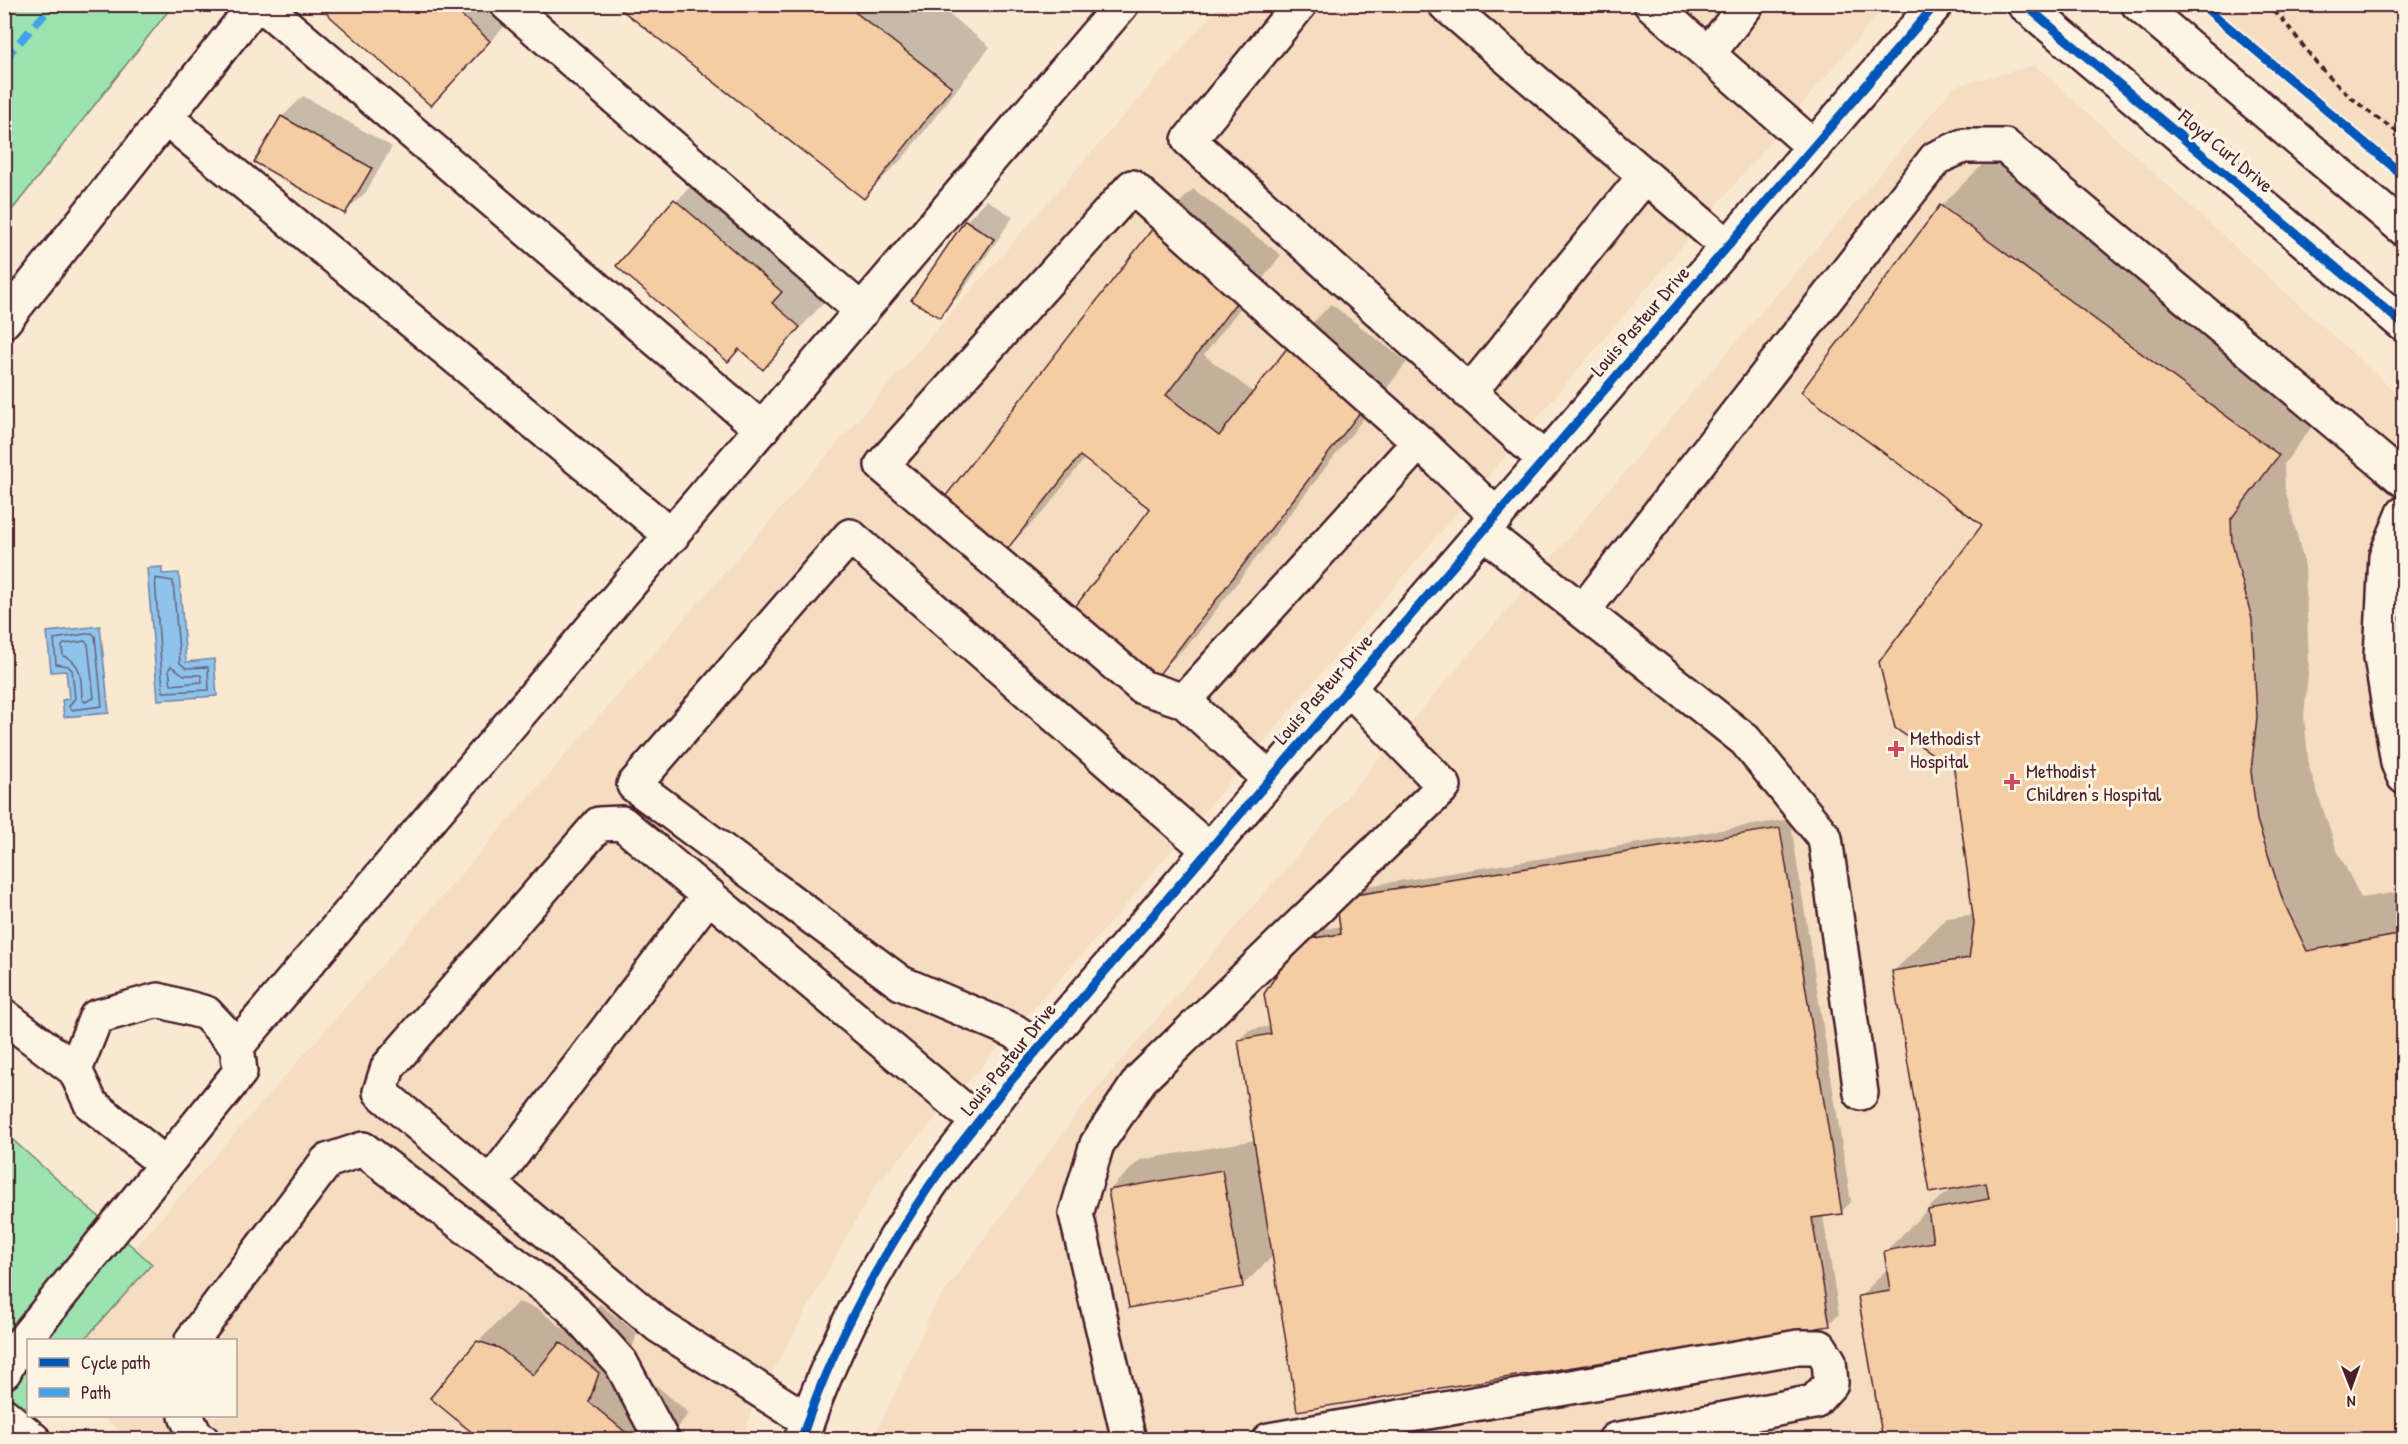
<svg xmlns="http://www.w3.org/2000/svg" width="2408" height="1444" viewBox="0 0 2408 1444" font-family="'Patrick Hand',sans-serif">
<style>
.built{fill:#f5ddc1}
.green{fill:#9de3b0;stroke:#74816e;stroke-width:1.5}
.water{fill:#8fc3ec;stroke:#73819f;stroke-width:1.5}
.shadow{fill:#0003}
.lines{fill:none;stroke-linecap:round;stroke-linejoin:round}
.shore{stroke:#666178;stroke-width:1.5}
.building{fill:#f4cda4;stroke:#4a1f2b;stroke-width:1.5}
.minor-casing{stroke:#4a1f2b;stroke-width:38}
.path{stroke:#4a1f2b;stroke-width:4;stroke-dasharray:6 4.5;stroke-linecap:butt}
.minor{stroke:#fcf5e5;stroke-width:33}
.quiet{stroke:#40a2eb;stroke-width:8;stroke-dasharray:15 8;stroke-linecap:butt}
.cycleway-casing{stroke:#fcf5e5;stroke-width:13}
.cycleway{stroke:#0057b8;stroke-width:9}
.poi-dot{fill:#d1495b;stroke:#fcf5e5;stroke-width:2}
.labels{text-anchor:middle;stroke-width:6;stroke-linejoin:round;paint-order:stroke}
.street-label{font-size:20px;fill:#4a1f2b;stroke:#fcf5e5}
.poi-label{font-size:20px;fill:#4a1f2b;stroke:#fcf5e5;text-anchor:start}
</style>
<rect width="100%" height="100%" fill="#fae9d2"/>
<filter id="ink" filterUnits="userSpaceOnUse"><feTurbulence type="fractalNoise" baseFrequency=".0167" numOctaves="2"/><feDisplacementMap in="SourceGraphic" scale="12" xChannelSelector="R" yChannelSelector="G"/><feConvolveMatrix kernelMatrix="1 2 1 2 8 2 1 2 1" color-interpolation-filters="sRGB"/></filter>
<g filter="url(#ink)">
<path class="built" d="M1220,5H1886L1117,915L874,1187L751,1411L744,1439H131L101,1416H236V1340H84L152,1264L135,1248Z
M2214,5H2403V172Z
M2035,65L2403,399V1439L873,1440L936,1303L1089,1098L1955,86Z"/>
<path class="green" d="M5,4L173,5L5,219L4,5Z
M5,1133L152,1264L84,1340H28V1404L5,1432Z"/>
<path class="water" d="M162,567V574L179,573L186,662L214,659L217,696L158,700L147,568Z
M100,626L109,713L64,717L62,700L69,699L66,671L51,672L47,632Z"/>
<path class="shadow" d="M335,4H514L520,10L431,104Z
M617,4H936L990,47L903,158L864,197Z
M303,96L392,147L366,192L345,212L256,161L282,117Z
M1994,153L2331,401L2284,464L2285,489L2305,566L2309,663L2304,717L2309,767L2336,848L2361,898L2404,891V1440L1860,1297L1888,1268L1886,1251L1939,1198L1953,1188L1894,971L1947,918L1975,914L1984,525L1941,206Z
M706,169L830,296L763,368L739,348L618,266Z
M1193,189L1281,255L1204,355L1254,393L1292,344L1331,304L1407,362L1196,636L1157,675L1152,509L1085,458L1045,510L1005,550L1154,229Z
M987,200L1013,217L960,295L939,316L966,221Z
M1790,819L1851,1202L1841,1212L1823,1215L1839,1314L1829,1324L1274,1255L1242,1286L1109,1190L1140,1160L1255,1140L1239,1040L1249,1030L1271,1026L1311,931L1342,926L1348,889Z
M518,1302L538,1309L570,1334L600,1304L637,1333L628,1362L689,1413L667,1440H473L477,1435L478,1342Z"/>
<g class="lines">
<path class="shore" d="M155,578L173,581L180,663L186,668L208,667L209,690L163,692Z
M92,633L95,636L102,706L71,710L69,706L75,698L72,670L68,666L56,664L54,639Z
M85,641L88,644L94,698L85,702L82,699C81,681 83,662 63,656L62,646L64,644Z
M171,666L184,675H201L202,682L171,685L169,669Z"/>
</g>
<path class="building" d="M333,4H449L490,41L431,106L326,13Z
M614,4H861L855,12L952,87L864,199Z
M281,116L372,168L345,214L254,162Z
M674,199L782,292L772,303L800,327L763,370L739,349L728,362L616,266Z
M1940,205L2279,455L2231,519L2232,543L2252,619L2257,717L2251,771L2257,820L2283,901L2307,951L2404,934V1440H1883L1858,1296L1890,1291L1884,1251L1933,1242L1928,1210L1989,1199L1986,1183L1930,1193L1892,971L1969,958L1974,924L1954,769L1895,728L1879,662L1982,525L1801,392Z
M965,220L994,239L940,318L911,300Z
M1153,228L1242,295L1166,395L1219,436L1291,343L1368,402L1157,677L1071,612L1150,509L1080,456L1005,552L941,502Z
M1780,828L1842,1214L1812,1218L1830,1326L1297,1411L1238,1040L1271,1034L1264,994L1299,940L1341,934L1336,898Z
M1222,1170L1243,1287L1129,1308L1108,1190Z
M477,1341L499,1348L533,1375L560,1342L599,1373L589,1402L635,1440H472L475,1435L430,1398Z"/>
<g class="lines">
<defs>
<path id="minor" d="M261,4L762,429
M507,4L862,311
M1300,4L1189,140L1545,460
M1445,4L1728,247
M1651,4L1708,54
M1747,4L1708,54L1814,147
M2024,4L2404,325
M2138,4L2404,229
M166,118L672,536
M4,321L256,4
M1469,393L1645,176
M2404,513L2386,556L2381,657L2398,763L2404,777
M1483,532L1745,740L1825,838L1861,1093
M1583,611L1936,158L1963,146H2005L2404,480
M1184,701L1142,687L882,465L1132,187L1419,442
M1270,779L1184,701L1419,442L1497,516
M4,1016L75,1070
M237,1046L1122,4
M1039,1048L1014,1031L901,983L634,785L850,536L1209,850
M490,1184L709,895
M192,1340L327,1161L363,1149L569,1305L621,1363L662,1440
M4,1372L15,1351L240,1072L237,1046L206,1013L158,1000L96,1017L75,1070L91,1104L164,1163
M4,1415L34,1440
M186,1416L195,1435L202,1440
M807,1420L659,1326L380,1092L388,1067L599,824L622,823L978,1122
M801,1440C830,1351 876,1265 928,1188C951,1154 978,1123 1003,1090L1936,4
M1129,1440L1076,1214L1097,1144L1141,1079L1444,786L1349,688
M1269,1440L1798,1347H1820L1829,1361L1831,1383L1814,1402L1615,1440"/>
</defs>
<use href="#minor" class="minor-casing"/>
<path class="path" d="M2266,4C2285,19 2297,39 2312,57C2337,88 2370,115 2404,136"/>
<use href="#minor" class="minor"/>
<path class="quiet" d="M4,59L54,4"/>
<defs>
<path id="cycleway" d="M2024,4L2404,325
M2201,4L2404,176
M801,1440C830,1351 876,1265 928,1188C951,1154 978,1123 1003,1090L1936,4"/>
</defs>
<use href="#cycleway" class="cycleway-casing"/>
<use href="#cycleway" class="cycleway"/>
</g>
</g>
<g class="poi-dot">
<path d="M1893 740h6v6h6v6h-6v6h-6v-6h-6v-6h6z"/>
<path d="M2009 773h6v6h6v6h-6v6h-6v-6h-6v-6h6z"/>
</g>
<g class="labels">
<g class="street-label">
<text transform="translate(2226 151) rotate(40)" y="7">Floyd Curl Drive</text>
<text transform="translate(1640 321) rotate(-49)" y="7">Louis Pasteur Drive</text>
<text transform="translate(1323 689) rotate(-49)" y="7">Louis Pasteur Drive</text>
<text transform="translate(1008 1059) rotate(-51)" y="7">Louis Pasteur Drive</text>
</g>
<g class="poi-label">
<text x="1910" y="745">Methodist<tspan x="1910" dy="23">Hospital</tspan></text>
<text x="2026" y="778">Methodist<tspan x="2026" dy="23">Children's Hospital</tspan></text>
</g>
</g>
<rect width="2408" height="1444" fill="none" stroke="#fcf5e5" stroke-width="24"/>
<rect x="12" y="12" width="2384" height="1420" fill="none" stroke="#4a1f2b" stroke-width="2" filter="url(#ink)"/>
<rect x="27" y="1339" width="210" height="78" fill="#fcf5e5" stroke="#b59f9b" stroke-width="1.5"/>
<rect x="39" y="1358" width="30" height="9" fill="#0057b8" stroke="#b59f9b" stroke-width="1.5"/>
<text x="81" y="1369" font-size="18" fill="#4a1f2b">Cycle path</text>
<rect x="39" y="1388" width="30" height="9" fill="#40a2eb" stroke="#b59f9b" stroke-width="1.5"/>
<text x="81" y="1399" font-size="18" fill="#4a1f2b">Path</text>
<g transform="translate(2351 1387) rotate(179)" stroke="#fcf5e5" stroke-width="4.5" paint-order="stroke">
<path d="M0-4.5L10 22L0 15L-10 22Z" fill="#4a1f2b"/>
<text y="-9" font-size="16" font-weight="bold" text-anchor="middle" fill="#4a1f2b">N</text>
</g>
</svg>
